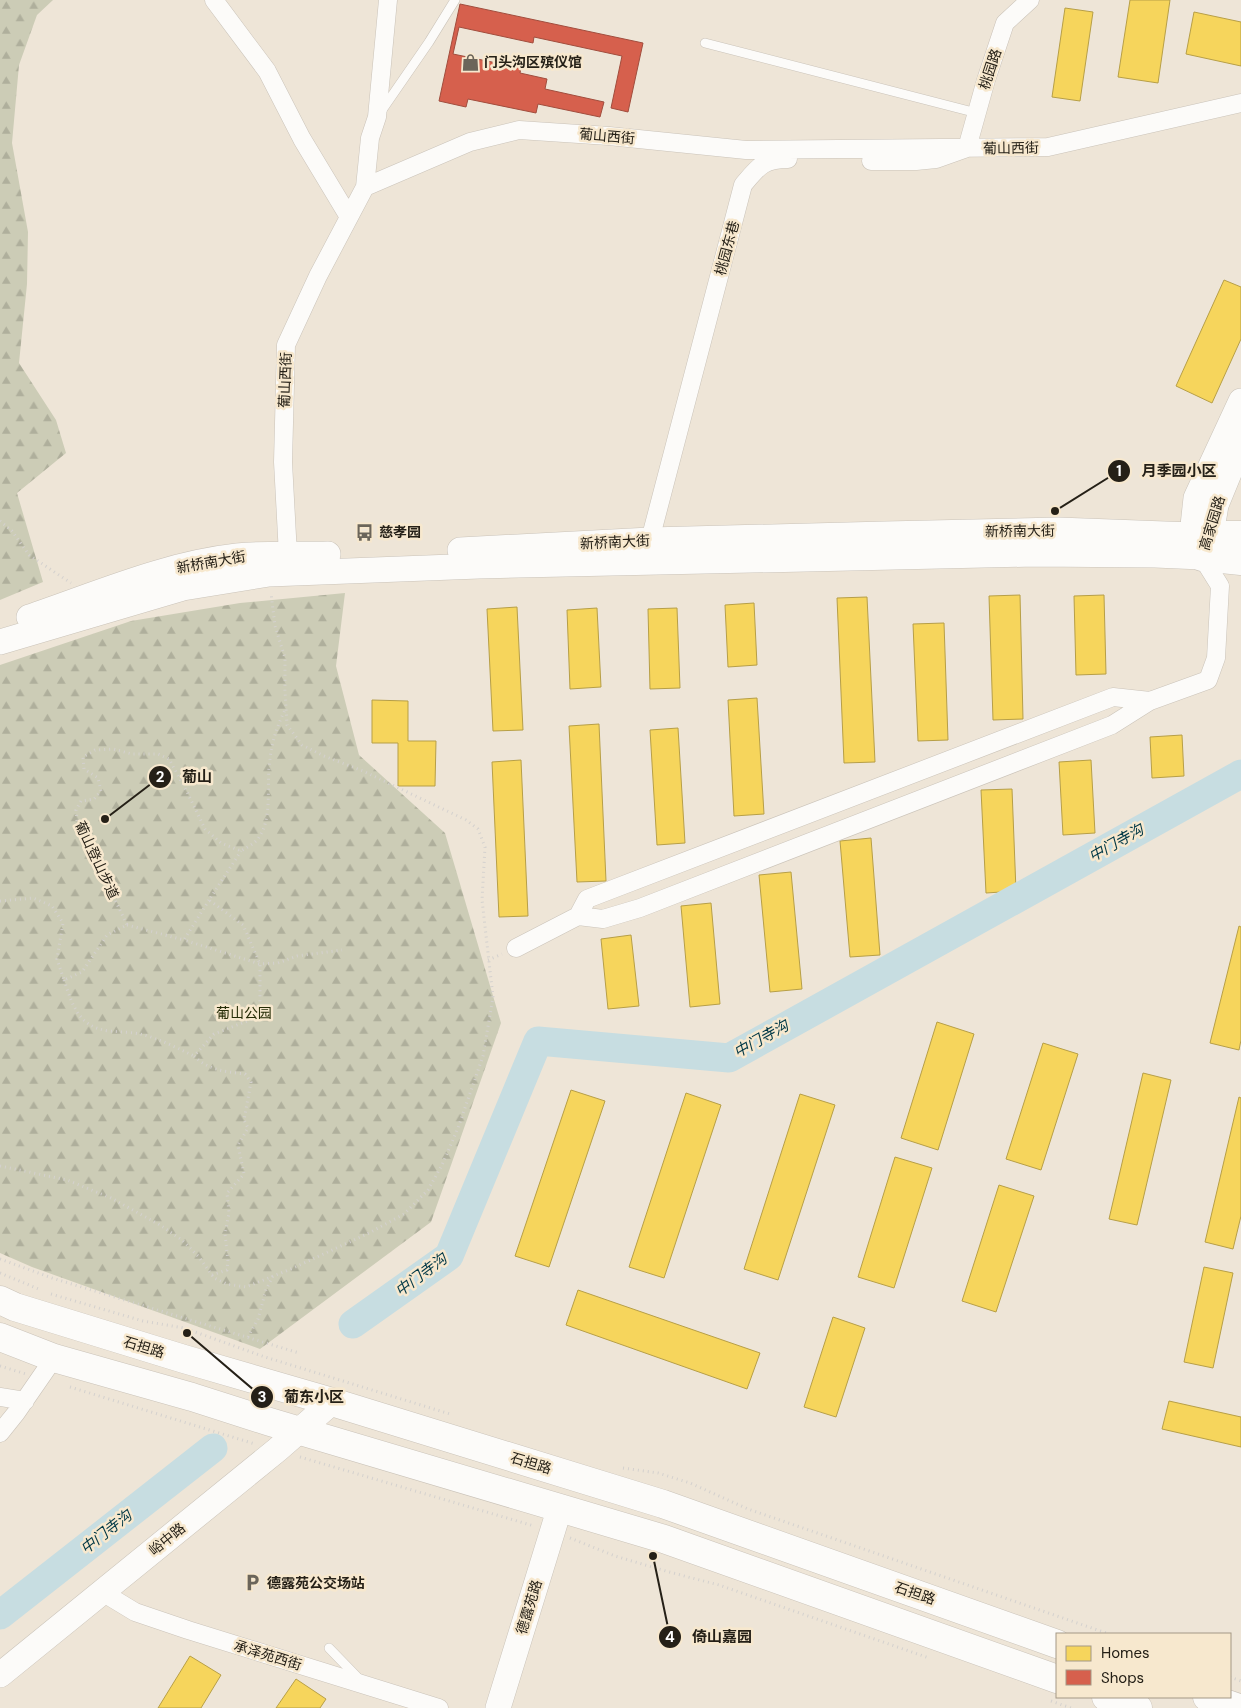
<svg xmlns="http://www.w3.org/2000/svg" width="1241" height="1708" viewBox="0 0 1241 1708" font-family="'DM Sans','Noto Sans SC',sans-serif">
<style>
.forest{fill:url(#forest-firs)}
.homes{fill:#f6d55c;stroke:#b79f47}
.shops{fill:#d6604d;stroke:#a14d3d}
.lines{fill:none;stroke-linecap:round;stroke-linejoin:round}
.river{stroke:#c7dde1;stroke-width:29}
.lane-casing{stroke:#cac3b9;stroke-width:10}
.street-casing{stroke:#cac3b9;stroke-width:19}
.secondary-casing{stroke:#cac3b9;stroke-width:26}
.primary-casing{stroke:#cac3b9;stroke-width:29}
.path{stroke:#d4d1ce;stroke-width:3;stroke-dasharray:1 4;stroke-linecap:butt}
.lane{stroke:#fcfbf9;stroke-width:9}
.street{stroke:#fcfbf9;stroke-width:18}
.secondary{stroke:#fcfbf9;stroke-width:25}
.primary{stroke:#fcfbf9;stroke-width:28}
.labels{text-anchor:middle;stroke-width:5;stroke-linejoin:round;paint-order:stroke}
.poi-label{font-size:14px;font-weight:bold;fill:#252017;stroke:#f7e8ce;text-anchor:start}
.street-label{font-size:14px;fill:#252017;stroke:#f7e8ce}
.park-label{font-size:14px;fill:#262d07;stroke:#f7e8ce}
.water-label{font-size:15px;font-style:italic;fill:#013846;stroke:#f7e8ce}
.leader{fill:none;stroke:#252017;stroke-width:2}
.callout-dot{fill:#252017;stroke:#f7e8ce;stroke-width:2}
.mark-label{font-size:15px;text-anchor:middle;font-weight:bold;fill:#fff}
.callout-label{font-size:15px;text-anchor:middle;font-weight:bold;fill:#252017;stroke:#f7e8ce;stroke-width:5;stroke-linejoin:round;paint-order:stroke}
</style>
<defs>
<pattern id="forest-firs" width="22" height="20" patternUnits="userSpaceOnUse" patternTransform="scale(1.25)"><rect width="22" height="20" fill="#ccccb6"/><path d="M5 1l3.5 6h-7zM16 11l3.5 6h-7z" fill="#afaf9c"/></pattern>
</defs>
<rect width="100%" height="100%" fill="#eee5d7"/>
<path class="forest" d="M0,0H53L37,15L19,65L12,143L28,232L27,284L19,363L56,420L66,453L17,493L43,582L0,600Z
M345,593L336,666L359,755L445,833L501,1023L431,1222L260,1349L32,1267L0,1253V665L131,621L240,603Z"/>
<path class="homes" d="M1130,0H1170L1158,83L1118,77Z
M1065,8L1093,12L1080,101L1052,97Z
M1194,12L1241,22V66L1186,54Z
M1224,280L1241,287V339L1212,403L1176,386Z
M1020,595L1023,719L993,720L989,596Z
M1104,595L1106,674L1076,675L1074,596Z
M867,597L875,762L844,763L837,598Z
M754,603L757,665L728,667L725,605Z
M517,607L523,730L493,731L487,609Z
M597,608L601,687L570,689L567,610Z
M677,608L680,688L650,689L648,609Z
M944,623L948,740L918,741L913,624Z
M757,698L764,814L734,816L728,700Z
M372,700L408,701V741H436L435,786H398V743H372Z
M599,724L606,881L577,882L569,726Z
M678,728L685,843L657,845L650,730Z
M1182,735L1184,776L1152,778L1150,737Z
M521,760L528,916L499,917L492,762Z
M1091,760L1095,833L1063,835L1059,762Z
M1012,789L1016,891L986,893L981,790Z
M871,838L880,955L850,957L840,841Z
M791,872L802,989L770,992L759,875Z
M711,903L720,1004L690,1007L681,906Z
M1239,926L1241,927V1040L1239,1050L1210,1043Z
M631,935L639,1006L608,1009L601,939Z
M937,1022L974,1034L938,1150L901,1138Z
M1043,1043L1078,1054L1041,1170L1006,1159Z
M1143,1073L1171,1080L1137,1225L1109,1219Z
M571,1090L605,1101L549,1267L515,1256Z
M686,1093L721,1105L664,1278L629,1267Z
M800,1094L835,1105L778,1280L744,1269Z
M1239,1097L1241,1098V1216L1233,1249L1205,1242Z
M895,1157L932,1168L894,1288L858,1277Z
M999,1185L1034,1196L996,1312L962,1301Z
M1204,1267L1233,1273L1213,1368L1184,1362Z
M578,1290L760,1353L747,1389L566,1325Z
M833,1317L865,1328L836,1417L804,1407Z
M1169,1401L1241,1417V1447L1162,1429Z
M190,1656L221,1675L201,1708H158Z
M296,1679L326,1699L320,1708H276Z"/>
<path class="shops" d="M460,4L643,43L628,112L611,108L622,56L534,37L533,43L459,27L453,54L521,68L520,73L547,79L545,89L604,102L600,117L538,104L536,113L468,99L466,107L439,101Z"/>
<g class="lines">
<path class="river" d="M353,1324L449,1256L538,1041L729,1058L1241,774
M0,1615L213,1448"/>
<defs>
<path id="lane" d="M705,43L977,113
M380,113L429,42L455,0
M329,1648L360,1680"/>
<path id="street" d="M214,0L267,71L302,139L349,217
M871,161H916L936,159L967,148L986,80L1005,23L1030,0
M365,187L370,138L377,117L388,0
M650,540L743,185C758,167 763,159 788,159
M288,555L283,462L286,345L318,276L365,187L470,142L519,130L609,136L746,150L1048,147L1241,103
M578,916L587,899L1113,697L1150,701
M516,948L578,916L603,919L640,908L1112,725L1150,701L1208,680L1216,658L1220,586L1202,557
M0,1397L25,1401
M0,1433L16,1413L54,1358
M102,1592L135,1612L188,1630L439,1708"/>
<path id="secondary" d="M460,550L650,540L885,534L1058,530L1192,535
M1199,551L1192,535L1196,498L1241,401
M1204,553L1211,535L1216,505L1241,444
M29,617C97,594 165,564 237,556C267,553 297,555 328,554
M0,642L183,588L269,574L479,566L1034,554L1155,555L1202,557
M0,1675L277,1450L332,1402
M498,1708L560,1507"/>
<path id="primary" d="M1192,535H1241
M1202,557L1241,561
M0,1300L15,1307L184,1359L332,1402L663,1504L1057,1644
M0,1337L54,1358L192,1397L270,1422L664,1539L1057,1679
M1106,1697L1138,1708
M1207,1697L1239,1708"/>
</defs>
<use href="#lane" class="lane-casing"/>
<use href="#street" class="street-casing"/>
<use href="#secondary" class="secondary-casing"/>
<use href="#primary" class="primary-casing"/>
<path class="path" d="M0,521L12,531L29,555L71,583
M209,900L184,940L260,964L278,963L297,956L342,950
M0,901L33,898L52,906L63,923L57,959L64,980L82,972L107,935L127,925L108,885L89,848L77,821L76,810L81,801L94,799L101,791L98,778L84,769L83,757L95,750L113,749L132,754H158L169,759L186,790L205,829L221,843L241,851C247,847 255,844 259,837C273,818 266,782 270,759C272,740 278,724 286,708
M127,925L184,940
M488,960L502,954
M64,980C73,1007 79,1027 109,1031C119,1032 130,1032 140,1034C158,1038 177,1048 194,1056
M0,1166L67,1180L111,1198L160,1225L182,1240L199,1257L214,1278L227,1284L246,1287L291,1269L369,1233L404,1214L428,1190L442,1165L458,1128L483,1056L493,997L482,900L485,847L478,829L466,820L363,771L324,756L302,745L287,725L285,690V658L275,626L271,593
M0,1259L52,1278L299,1353
M0,1273L41,1290
M212,1275L227,1270L228,1261L225,1234L229,1213L227,1193L244,1174L238,1145L248,1128L244,1120L251,1082L245,1074C226,1072 208,1070 194,1056L214,1034L260,1016V964L243,925L209,900L241,851
M51,1294L143,1321L184,1328L265,1357L450,1414
M248,1337L258,1319L266,1290L273,1276
M0,1366L26,1374
M70,1387L255,1444
M300,1457L534,1526
M623,1468L658,1473L690,1483L748,1509L1109,1634
M570,1538L615,1556L669,1572L719,1585L929,1658
M1230,1677L1241,1681
M1051,1701L1071,1708"/>
<use href="#lane" class="lane"/>
<use href="#street" class="street"/>
<use href="#secondary" class="secondary"/>
<use href="#primary" class="primary"/>
</g>
<defs>
<symbol id="shop-bare" viewBox="-9 -9 18 18"><path d="M-5-2.5h2.3a2.7 3.5 0 0 1 5.4 0H5L5.5 6h-11ZM-1.5-2.5h3a1.5 2.3 0 0 0-3 0Z" fill="#6b655a" stroke="#f7e8ce" stroke-width="2.5" paint-order="stroke"/></symbol>
<symbol id="bus-bare" viewBox="-9 -9 18 18"><path d="M-5-6H5V4H4V6H2V4H-2V6H-4V4H-5ZM-3.5-4V0h7V-4ZM-3.5 1.2v1.5H-2V1.2ZM2 1.2v1.5H3.5V1.2Z" fill="#6b655a" stroke="#f7e8ce" stroke-width="2.5" paint-order="stroke"/></symbol>
<symbol id="parking-bare" viewBox="-9 -9 18 18"><path d="M-3.5-5.5H1a3.5 3.5 0 0 1 0 7H-1V5.5H-3.5ZM-1-3.4V-.6H.8a1.4 1.4 0 0 0 0-2.8Z" fill="#6b655a" stroke="#f7e8ce" stroke-width="2.5" paint-order="stroke"/></symbol>
</defs>
<g fill-rule="evenodd">
<use href="#shop-bare" x="458" y="50" width="25" height="25"/>
<use href="#bus-bare" x="352" y="520" width="25" height="25"/>
<use href="#parking-bare" x="240" y="1570" width="25" height="25"/>
</g>
<g class="labels">
<g class="poi-label">
<text x="484" y="67">门头沟区殡仪馆</text>
<text x="379" y="537">慈孝园</text>
<text x="267" y="1588">德露苑公交场站</text>
</g>
<g class="street-label">
<text transform="translate(990 69) rotate(-72)" y="5">桃园路</text>
<text transform="translate(607 136) rotate(5)" y="5">葡山西街</text>
<text transform="translate(1011 148) rotate(-1)" y="5">葡山西街</text>
<text transform="translate(727 248) rotate(-75)" y="5">桃园东巷</text>
<text transform="translate(285 380) rotate(-88)" y="5">葡山西街</text>
<text transform="translate(1212 523) rotate(-73)" y="5">高家园路</text>
<text transform="translate(1020 531) rotate(-1)" y="5">新桥南大街</text>
<text transform="translate(615 542) rotate(-3)" y="5">新桥南大街</text>
<text transform="translate(211 562) rotate(-10)" y="5">新桥南大街</text>
<text transform="translate(97 860) rotate(65)" y="5">葡山登山步道</text>
<text transform="translate(144 1347) rotate(17)" y="5">石担路</text>
<text transform="translate(531 1463) rotate(17)" y="5">石担路</text>
<text transform="translate(167 1539) rotate(-39)" y="5">峪中路</text>
<text transform="translate(915 1593) rotate(19)" y="5">石担路</text>
<text transform="translate(529 1607) rotate(-73)" y="5">德露苑路</text>
<text transform="translate(268 1655) rotate(17)" y="5">承泽苑西街</text>
</g>
<g class="park-label">
<text x="244" y="1018">葡山公园</text>
</g>
<g class="water-label">
<text transform="translate(1116 843) rotate(-29)" y="5">中门寺沟</text>
<text transform="translate(761 1039) rotate(-29)" y="5">中门寺沟</text>
<text transform="translate(421 1275) rotate(-37)" y="5">中门寺沟</text>
<text transform="translate(106 1532) rotate(-38)" y="5">中门寺沟</text>
</g>
</g>
<path class="leader" d="M1055 511L1119 471M105 819L160 777M187 1333L262 1397M653 1556L670 1637"/>
<g class="callout-dot">
<circle cx="1055" cy="511" r="5"/>
<circle cx="105" cy="819" r="5"/>
<circle cx="187" cy="1333" r="5"/>
<circle cx="653" cy="1556" r="5"/>
<circle cx="1119" cy="471" r="12"/>
<circle cx="160" cy="777" r="12"/>
<circle cx="262" cy="1397" r="12"/>
<circle cx="670" cy="1637" r="12"/>
</g>
<g class="mark-label">
<text x="1119" y="476">1</text>
<text x="160" y="782">2</text>
<text x="262" y="1402">3</text>
<text x="670" y="1642">4</text>
</g>
<g class="callout-label">
<text x="1179" y="476">月季园小区</text>
<text x="197" y="782">葡山</text>
<text x="314" y="1402">葡东小区</text>
<text x="722" y="1642">倚山嘉园</text>
</g>
<rect x="1056" y="1633" width="175" height="65" fill="#f7e8ce" stroke="#a39885"/>
<rect x="1066" y="1646" width="25" height="15" fill="#f6d55c" stroke="#a39885"/>
<text x="1101" y="1658" font-size="15" fill="#252017">Homes</text>
<rect x="1066" y="1670" width="25" height="15" fill="#d6604d" stroke="#a39885"/>
<text x="1101" y="1683" font-size="15" fill="#252017">Shops</text>
</svg>
